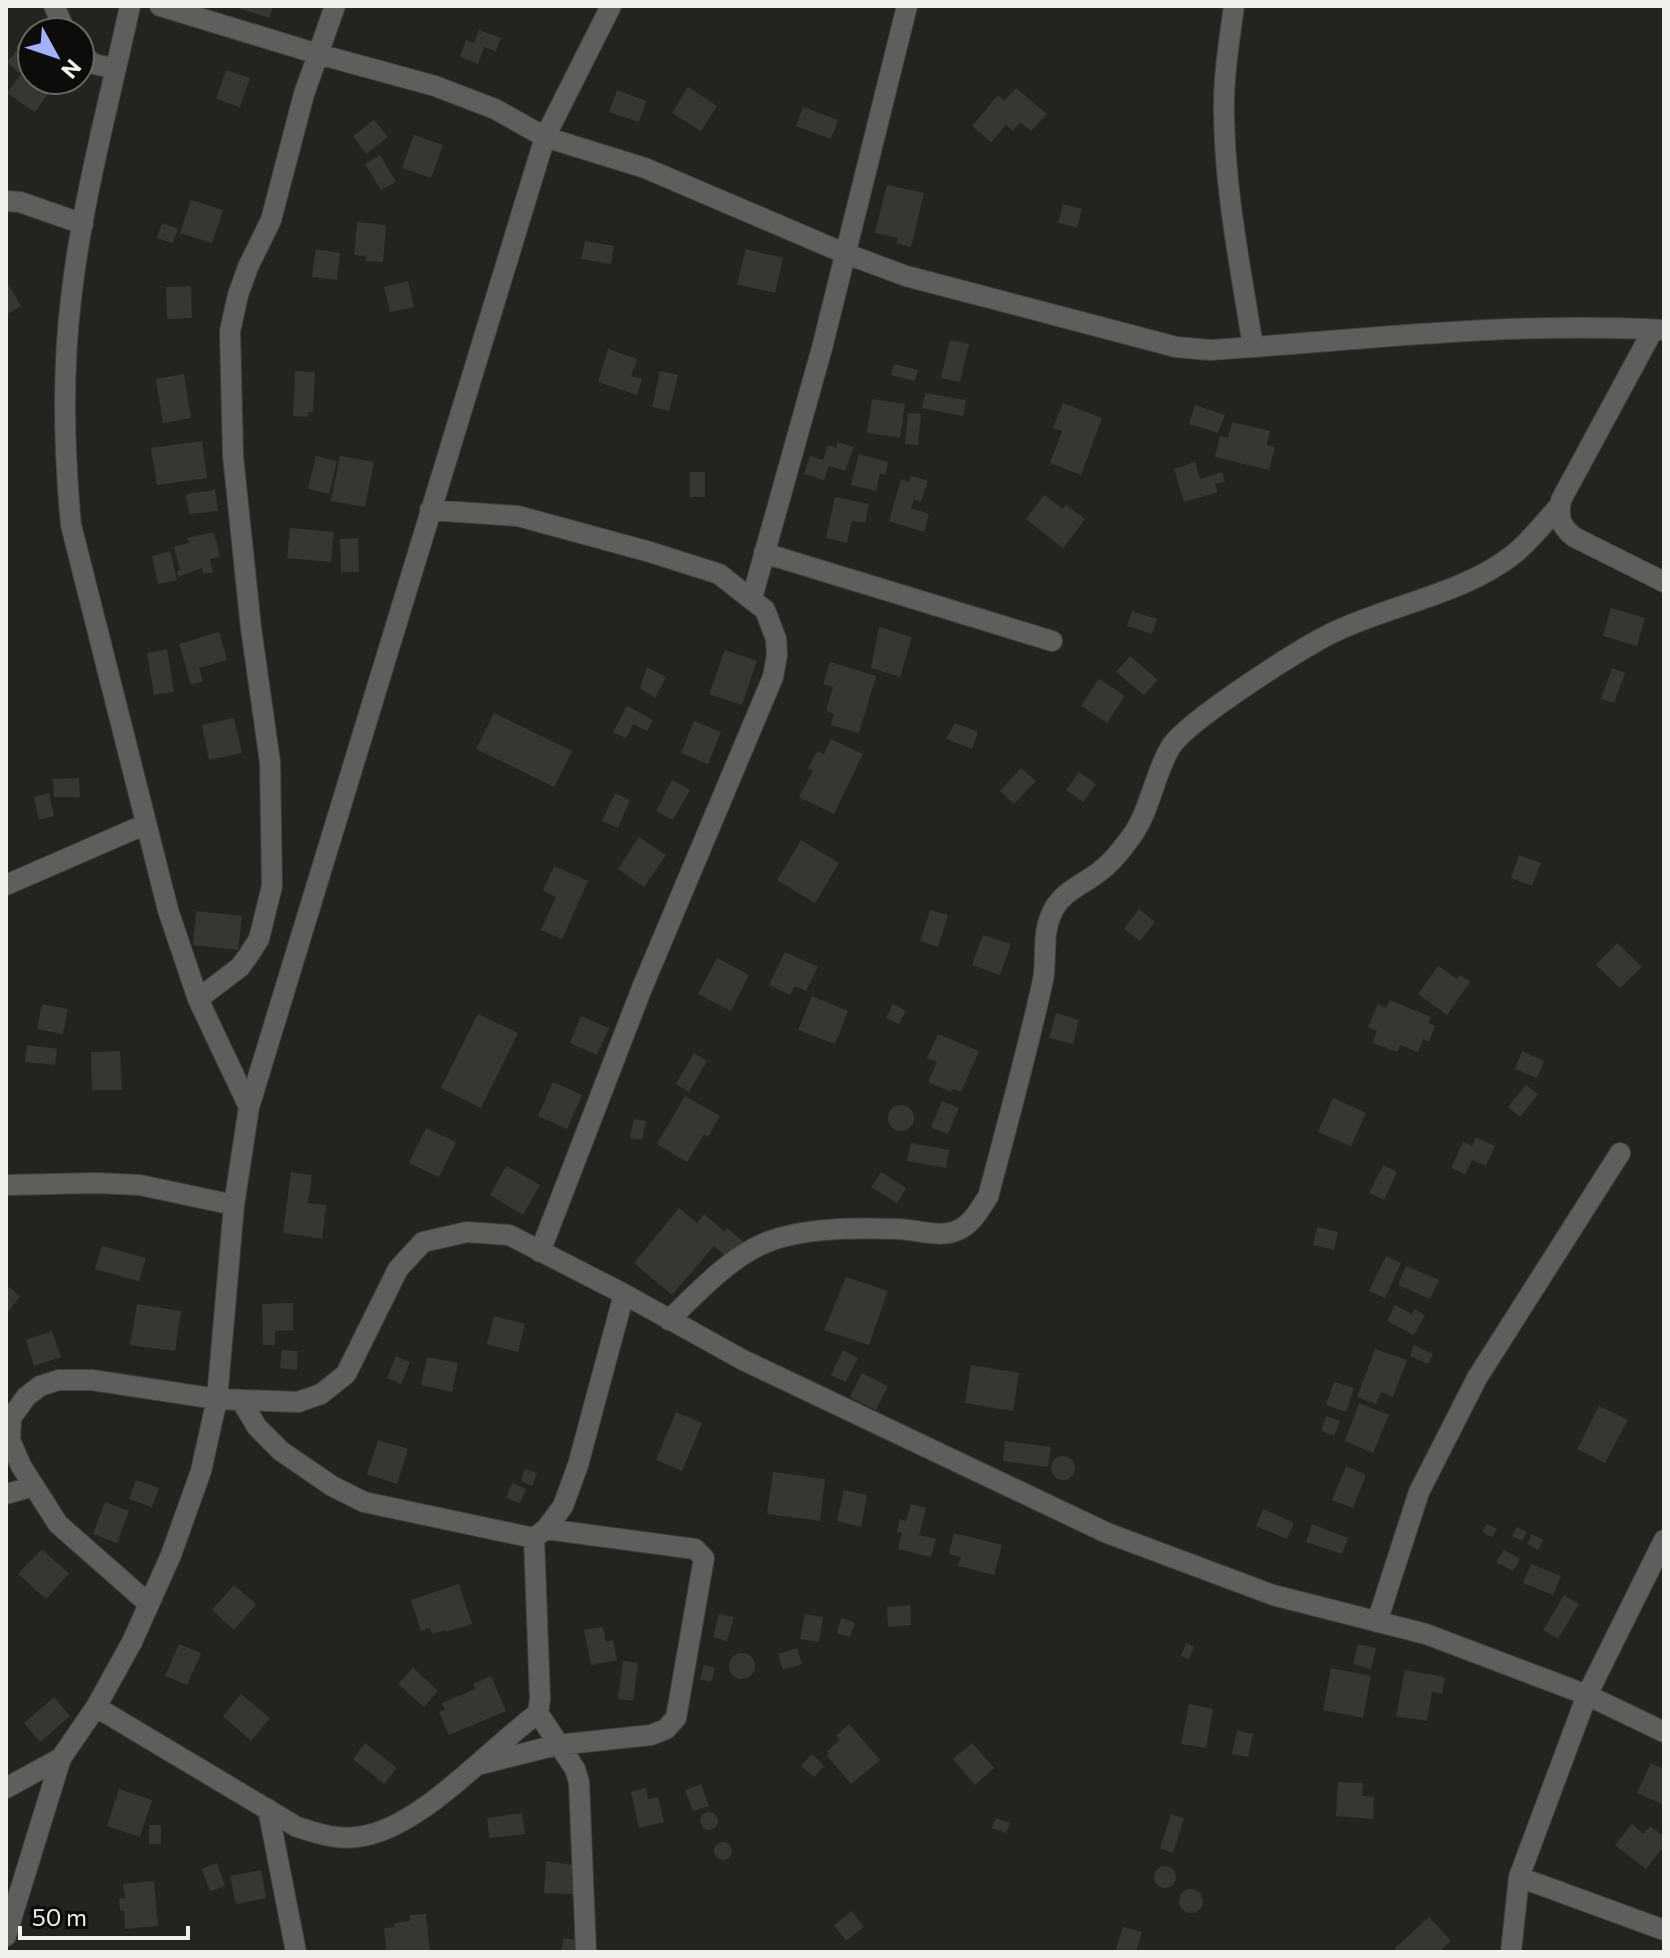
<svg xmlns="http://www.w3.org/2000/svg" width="1670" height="1958" viewBox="0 0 1670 1958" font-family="Commissioner,sans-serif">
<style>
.building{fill:#383632}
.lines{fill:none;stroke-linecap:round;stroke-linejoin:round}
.minor-casing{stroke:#41403c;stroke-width:22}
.minor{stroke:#5e5e5c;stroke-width:20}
</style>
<rect width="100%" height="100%" fill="#24231f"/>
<path class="building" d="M232,6H273L269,18Z
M479,30L501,38L496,51L484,47L478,64L460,57L466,40L474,43Z
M32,34V59L19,73L7,62L17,50L15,48L26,36L28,38Z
M226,70L250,78L240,107L216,99Z
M21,74L48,94L35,112L7,93Z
M688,87L717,106L701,131L672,113Z
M1016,88L1047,114L1031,131L1020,122L1013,131L1006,125L991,142L972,126L998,95L1004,101Z
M617,90L646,101L639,122L609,112Z
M803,107L838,120L831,139L796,126Z
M374,120L388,137L366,154L353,136Z
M414,135L443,145L431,178L402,168Z
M380,155L396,182L381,190L365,164Z
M887,185L924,193L911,247L896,243L898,238L875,233Z
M191,200L223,210L212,243L180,233Z
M1063,204L1082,209L1077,228L1058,223Z
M357,222L386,225L383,262L366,261V256L354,255Z
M162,223L178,229L173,243L157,238Z
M585,241L614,246L611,264L581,259Z
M316,249L340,253L337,280L312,277Z
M746,249L783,258L775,293L737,284Z
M6,280L21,306L6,315Z
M408,281L414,307L390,312L384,287Z
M191,286L192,318L167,319L166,287Z
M950,340L969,344L960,382L941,378Z
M608,349L637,359L631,376L642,379L637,395L598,382Z
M894,364L918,370L915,381L891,375Z
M295,371L315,372L313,412H308V417L293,416Z
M660,371L678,375L669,411L652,407Z
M184,374L191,418L163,423L156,379Z
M925,393L966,400L963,416L922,408Z
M872,399L905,404L900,438L867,433Z
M1063,403L1102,418L1081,475L1050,463L1062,431L1053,428Z
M1195,405L1225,415L1218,433L1189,424Z
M908,413L921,414L918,445L905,444Z
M1232,422L1270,431L1267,445L1275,447L1269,470L1215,457L1220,436L1228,438Z
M202,441L207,478L157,485L151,448Z
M838,442L854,447L845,471L829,466L824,480L804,474L810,456L823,460L828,445L836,448Z
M859,454L888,462L885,475L880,474L876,491L851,485Z
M316,456L337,461L329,494L308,489Z
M340,456L374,462L365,507L331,501Z
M1195,462L1200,479L1222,472L1225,481L1215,484L1218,492L1184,502L1174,469Z
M690,472H705V497H690Z
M911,476L928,481L921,502L914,500L911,508L929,514L924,532L889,521L901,479L909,482Z
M215,490L218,511L189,514L186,494Z
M1044,495L1063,509L1066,505L1085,519L1063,548L1026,519Z
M835,497L869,504L865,523L852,521L847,543L826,538Z
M290,528L334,532L331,562L287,558Z
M214,532L220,557L210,559L213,572L203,574L202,568L178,577L177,571L180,570L174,547L189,543L187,538Z
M358,538L359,572H341L340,539Z
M170,551L177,580L158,584L152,556Z
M1611,608L1645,618L1637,646L1603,636Z
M1132,611L1157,619L1152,634L1127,626Z
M879,627L912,637L900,677L871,668Z
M219,632L227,660L199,668L203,681L191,685L179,644Z
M167,649L174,692L154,695L147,653Z
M725,650L757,661L742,705L709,694Z
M1130,656L1158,680L1144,695L1116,672Z
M830,662L876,676L859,733L831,725L834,714L826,711L833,687L823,684Z
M647,667L666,677L655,698L640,688Z
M1612,668L1625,673L1614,703L1601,699Z
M1099,679L1125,696L1107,723L1081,706Z
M627,706L653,720L647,731L633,724L626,738L613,732Z
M494,713L572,751L554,787L476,749Z
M234,718L242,753L209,760L202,725Z
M694,721L721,732L708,764L681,753Z
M955,723L978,732L972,749L946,739Z
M831,739L863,754L834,814L799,797L813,771L808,769L817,751L824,754Z
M1021,768L1036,781L1014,804L1000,791Z
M1079,772L1096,784L1083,802L1066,790Z
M79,778L80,797H54L53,779Z
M672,780L690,790L673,820L656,811Z
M49,793L54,816L39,820L34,797Z
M615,793L630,800L618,828L602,821Z
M639,837L666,855L644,887L618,869Z
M801,840L839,863L815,903L777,880Z
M1519,855L1541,863L1532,886L1511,878Z
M554,866L588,881L562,939L541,930L556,897L543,891Z
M1139,909L1155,922L1140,941L1124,929Z
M930,910L948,915L938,947L920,941Z
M196,911L242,916L238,950L193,945Z
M983,935L1011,944L1000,975L972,965Z
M1617,943L1642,967L1620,988L1596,965Z
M785,952L818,967L806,991L795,986L790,995L769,985Z
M717,958L749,975L731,1011L698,994Z
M1438,966L1457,979L1460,975L1470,982L1447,1015L1418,994Z
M812,996L848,1011L835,1044L798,1030Z
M1390,1000L1431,1017L1429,1023L1435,1026L1429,1042L1423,1039L1418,1052L1400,1045L1397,1052L1373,1043L1377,1031L1368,1027L1378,1004L1386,1008Z
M42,1004L68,1009L63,1034L37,1029Z
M893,1004L906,1011L899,1024L886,1018Z
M1056,1013L1079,1020L1073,1044L1049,1038Z
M478,1014L518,1033L481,1108L441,1088Z
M581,1016L609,1028L597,1055L570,1043Z
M938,1034L979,1051L961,1092L953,1089L951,1092L928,1082L937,1062L927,1058Z
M27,1045L57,1049L55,1065L25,1062Z
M120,1051L122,1090H92L91,1052Z
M1522,1051L1544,1061L1537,1078L1515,1069Z
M694,1053L707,1061L689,1092L676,1084Z
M553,1082L582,1095L567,1129L538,1116Z
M1526,1085L1538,1094L1520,1117L1508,1107Z
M685,1096L720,1116L708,1137L704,1134L687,1162L657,1144Z
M1333,1098L1366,1113L1351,1146L1318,1132Z
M942,1101L959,1108L948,1134L931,1127Z
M888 1118a13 13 0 1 1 26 0a13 13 0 1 1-26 0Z
M634,1119L646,1121L642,1140L630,1138Z
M426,1128L456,1142L439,1177L409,1163Z
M1476,1137L1495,1146L1486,1166L1472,1160L1465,1174L1451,1168L1463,1142L1472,1146Z
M911,1143L949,1150L946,1168L907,1161Z
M1383,1165L1397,1172L1384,1200L1369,1193Z
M506,1166L540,1185L523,1215L490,1195Z
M291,1172L312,1175L308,1203L326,1205L322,1239L283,1233Z
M881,1172L906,1188L897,1203L871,1187Z
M679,1208L697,1223L704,1214L724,1231L727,1228L747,1245L733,1262L714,1246L672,1295L634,1263Z
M1317,1227L1338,1232L1334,1250L1313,1245Z
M102,1246L146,1258L139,1281L95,1269Z
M1386,1256L1401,1263L1385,1298L1369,1291Z
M1406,1266L1439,1280L1430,1299L1398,1285Z
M846,1277L888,1291L869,1345L824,1330Z
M9,1287L20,1296L8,1312L6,1310V1291Z
M293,1303V1330L275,1331V1345H263L262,1304Z
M137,1304L181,1311L175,1351L130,1345Z
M1395,1305L1412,1314L1414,1309L1425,1315L1414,1335L1387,1321Z
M494,1316L525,1324L518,1352L487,1344Z
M52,1331L61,1357L34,1366L26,1340Z
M1414,1345L1433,1354L1428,1364L1410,1356Z
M1375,1349L1407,1360L1393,1397L1381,1392L1376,1404L1357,1397Z
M282,1350L298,1351L297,1370L280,1368Z
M843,1350L858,1358L846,1382L831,1375Z
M396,1356L410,1362L401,1384L387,1378Z
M427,1357L458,1363L452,1392L421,1385Z
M971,1365L1019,1373L1013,1411L965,1403Z
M862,1373L888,1386L876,1410L850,1397Z
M1334,1382L1354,1388L1346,1412L1326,1405Z
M1359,1403L1389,1415L1373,1453L1345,1441Z
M1599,1406L1628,1420L1605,1463L1577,1449Z
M676,1412L702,1423L682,1471L656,1460Z
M1326,1416L1340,1421L1334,1436L1321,1431Z
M378,1440L408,1449L397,1484L367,1474Z
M1005,1441L1051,1447L1048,1467L1003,1461Z
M1051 1468a12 12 0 1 1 24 0a12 12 0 1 1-24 0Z
M1346,1466L1366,1475L1353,1508L1332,1500Z
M525,1469L537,1473L532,1486L521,1481Z
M773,1472L825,1479L820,1521L767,1514Z
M136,1480L159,1488L152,1507L129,1499Z
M512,1483L526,1489L520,1503L506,1498Z
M844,1490L867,1495L861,1527L837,1521Z
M105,1502L129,1511L117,1543L93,1534Z
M911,1504L926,1508L919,1535L936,1539L931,1557L898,1549L902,1533L897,1532L900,1519L906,1521Z
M1263,1509L1294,1523L1287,1539L1256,1526Z
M1312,1524L1348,1538L1342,1554L1306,1542Z
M1486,1524L1497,1529L1492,1537L1482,1532Z
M1517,1527L1527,1532L1522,1541L1512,1536Z
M954,1533L1002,1545L994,1575L958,1566L961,1557L949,1554Z
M1532,1534L1543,1540L1538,1550L1527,1544Z
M42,1549L69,1574L46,1599L18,1574Z
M1504,1550L1520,1559L1513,1571L1496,1562Z
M1531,1564L1561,1576L1553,1595L1523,1583Z
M459,1584L472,1624L446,1632L445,1630L432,1634L430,1628L421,1631L411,1600Z
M234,1585L256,1604L234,1630L212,1610Z
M1564,1595L1579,1604L1558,1639L1543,1630Z
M910,1605L911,1625L888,1627L887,1607Z
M719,1614L734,1617L727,1641L713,1637Z
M805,1614L823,1617L819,1642L800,1639Z
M841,1618L855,1623L850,1637L837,1633Z
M603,1627L606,1642L613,1640L617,1660L591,1665L584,1630Z
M1186,1643L1194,1647L1189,1659L1181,1656Z
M179,1644L201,1653L187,1685L165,1676Z
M1358,1644L1376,1648L1371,1669L1353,1664Z
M797,1648L802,1664L783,1670L778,1654Z
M729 1666a13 13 0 1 1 26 0a13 13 0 1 1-26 0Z
M623,1661L638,1663L633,1701L618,1699Z
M704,1665L715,1668L711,1682L700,1679Z
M413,1668L438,1691L424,1707L398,1684Z
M1331,1668L1371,1676L1363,1718L1323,1710Z
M1405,1670L1445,1677L1442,1694L1432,1692L1427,1721L1396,1716Z
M491,1676L506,1711L449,1735L439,1712L445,1710L442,1703L475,1689L473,1684Z
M241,1694L270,1718L251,1741L223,1716Z
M54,1697L70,1716L40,1742L24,1723Z
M1189,1704L1213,1709L1206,1748L1181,1744Z
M849,1724L880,1760L851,1784L827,1756L829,1754L827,1751L840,1740L836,1736Z
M1237,1731L1253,1734L1248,1757L1232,1754Z
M365,1743L397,1768L384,1784L353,1759Z
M972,1743L994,1768L975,1785L953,1759Z
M812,1754L824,1766L814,1777L801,1766Z
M1651,1763L1664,1769V1805L1637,1793Z
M1338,1782L1363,1783L1362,1796L1374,1797L1373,1819L1336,1816Z
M701,1784L709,1806L693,1811L685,1790Z
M646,1788L648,1799L658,1797L664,1822L639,1828L631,1792Z
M119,1789L152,1800L140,1837L107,1826Z
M700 1821a9 9 0 1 1 18 0a9 9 0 1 1-18 0Z
M522,1813L525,1834L489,1838L487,1818Z
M1171,1814L1184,1818L1173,1853L1160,1848Z
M996,1818L1010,1823L1006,1833L992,1828Z
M1632,1824L1643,1834L1650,1826L1664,1837V1846L1646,1869L1615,1845Z
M149,1825H161V1844H149Z
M714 1851a9 9 0 1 1 18 0a9 9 0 1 1-18 0Z
M546,1861L574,1865L573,1894L544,1893Z
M217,1863L225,1886L210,1891L202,1869Z
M1154 1877a11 11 0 1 1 22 0a11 11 0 1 1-22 0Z
M261,1870L266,1898L236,1904L230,1876Z
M154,1881L158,1926L125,1929L124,1910L120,1911L119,1898H125L123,1884Z
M1179 1901a12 12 0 1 1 24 0a12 12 0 1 1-24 0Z
M852,1911L864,1927L846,1941L834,1925Z
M426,1914L430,1952H378L386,1949L384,1928L394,1927V1923L410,1921V1915Z
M1429,1917L1451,1941L1439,1952H1398L1395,1948Z
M1123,1927L1142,1932L1136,1952H1115Z
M564,1938L580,1941L577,1952H561Z"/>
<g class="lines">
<defs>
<path id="minor" d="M54,6L66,32
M160,6L318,54L435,86L495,109L545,137L645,168L844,253L906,276L1176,347L1210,350C1361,340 1513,321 1664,330
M1234,6C1229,42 1223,79 1224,116C1225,193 1241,270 1253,347
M80,53L94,64L116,69
M6,201L20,202L83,224
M1653,330L1561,500C1558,517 1560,526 1574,537L1664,582
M430,510L518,516L650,552L719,574L765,610L776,639L777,655L773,677L642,988L540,1252
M764,553L1052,641
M752,598L822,348L907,6
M6,885L146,824
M198,999L240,967L248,956L259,939L272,886L270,762L251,628L233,456L230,331L238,295L248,267L271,220L304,94L335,6
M249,1107L545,137L611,6
M6,1185L96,1183L140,1185L234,1205
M669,1320C697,1293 729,1258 765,1243C803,1227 858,1228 899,1229C918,1230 943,1239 960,1229C973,1223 980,1208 988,1197C1007,1125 1027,1053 1043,980C1047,959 1042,935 1051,915C1060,892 1081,886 1099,872C1110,864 1120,852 1128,841C1150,814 1153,777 1170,748C1185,722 1301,648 1332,633C1389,605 1464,594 1514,554C1531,540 1545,522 1560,505
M241,1400L257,1427L281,1451L332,1486L364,1502L534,1538L546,1529L563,1506L578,1465L624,1294
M6,1494L34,1486
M149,1604L58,1524L21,1466L10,1440L11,1418L26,1397L40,1386L59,1380H92L217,1399L298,1402L321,1394L346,1374L398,1269L423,1242L467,1232L509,1235L624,1294L743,1360L1107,1533L1273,1595L1426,1634L1587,1695L1664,1732
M1377,1622L1419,1492L1477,1378L1620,1153
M96,1707L297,1827C317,1833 336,1840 357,1837C418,1831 489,1749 538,1713L540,1699L534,1538
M538,1713L575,1769L579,1782L586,1952
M481,1764L557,1745L651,1735L666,1729L676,1718L704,1558L695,1549L546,1529
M6,1788L61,1758
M268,1809L296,1952
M1519,1877L1664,1930
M6,1936L61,1758L96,1707L132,1642L171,1555L201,1471L217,1399L234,1205L249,1107L198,999L168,910L71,525C64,451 62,374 71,299C82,201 109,103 130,6
M1511,1952L1519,1877L1587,1695L1664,1540"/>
</defs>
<use href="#minor" class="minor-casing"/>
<use href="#minor" class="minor"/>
</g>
<rect width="1670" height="1958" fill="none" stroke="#f0efec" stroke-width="16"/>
<g transform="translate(56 56) rotate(130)"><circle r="38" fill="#0d0c0a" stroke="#686764" stroke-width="2"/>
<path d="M0-6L14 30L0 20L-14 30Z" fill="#a3b2fc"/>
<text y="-12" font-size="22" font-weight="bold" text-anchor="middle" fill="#f0efec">N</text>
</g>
<path d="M20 1926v12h168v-12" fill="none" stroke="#f0efec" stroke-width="4"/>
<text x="32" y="1926" font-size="24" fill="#f0efec" stroke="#0d0c0a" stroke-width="6" paint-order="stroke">50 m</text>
</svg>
